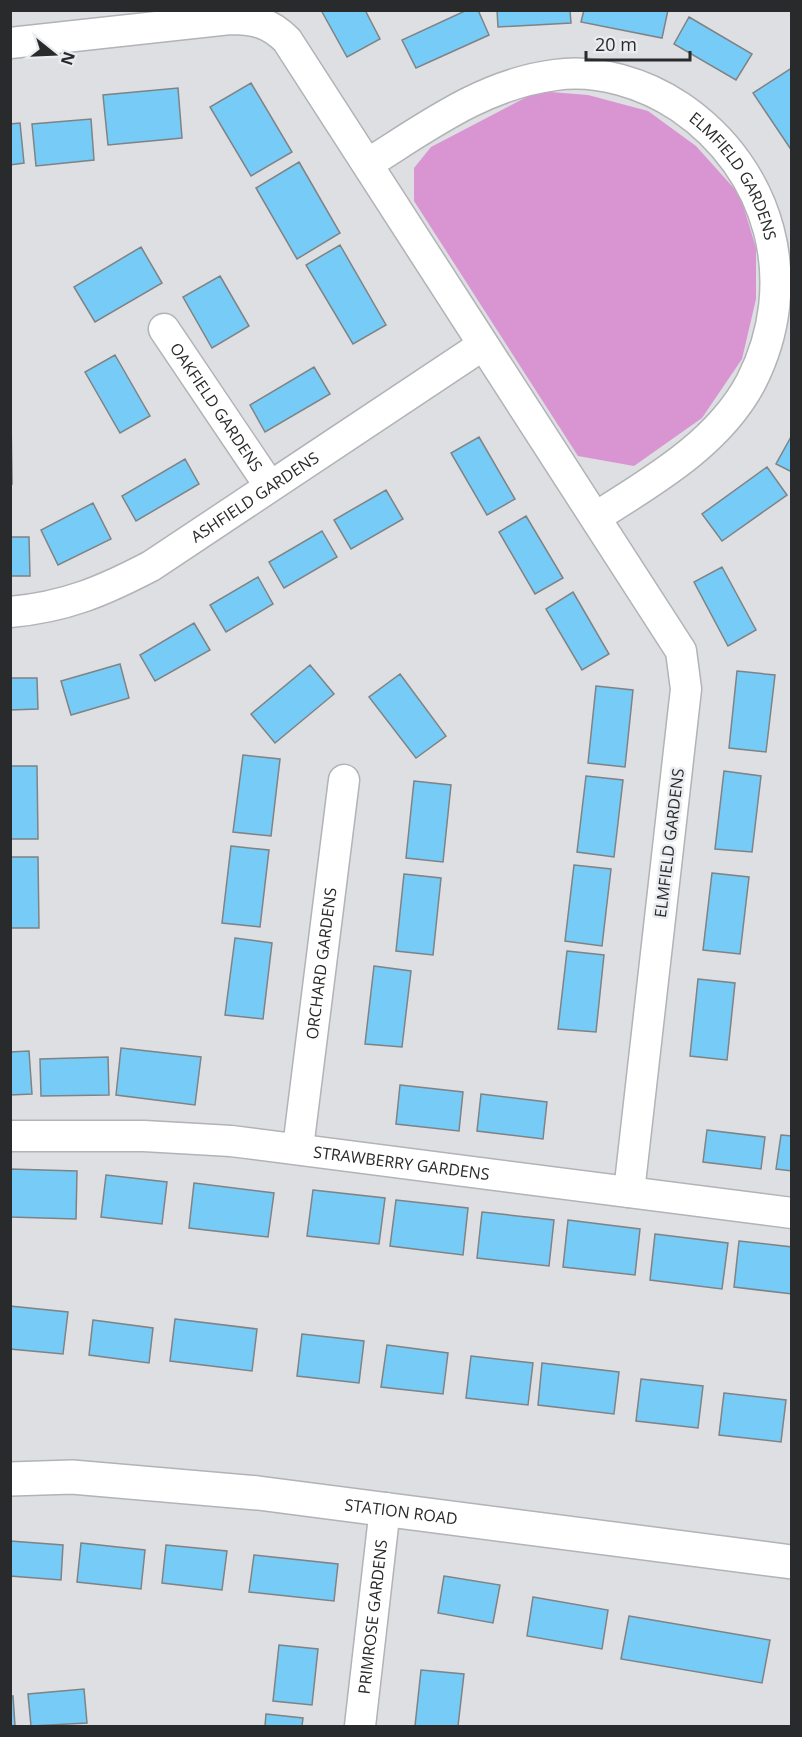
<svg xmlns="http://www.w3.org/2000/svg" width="802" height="1737" viewBox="0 0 802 1737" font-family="'Open Sans',sans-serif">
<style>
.green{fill:#d995d2}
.building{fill:#77cbf7;stroke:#7f8385;stroke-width:1.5}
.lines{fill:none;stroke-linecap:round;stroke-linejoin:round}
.minor-casing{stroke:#b1b3b7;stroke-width:33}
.primary-casing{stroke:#b1b3b7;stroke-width:36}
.minor{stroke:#fff;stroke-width:30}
.primary{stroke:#fff;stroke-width:33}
.labels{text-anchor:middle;stroke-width:5;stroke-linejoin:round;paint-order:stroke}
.street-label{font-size:16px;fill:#292a2b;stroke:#eaecef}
</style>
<rect width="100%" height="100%" fill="#dddfe2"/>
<path class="green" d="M538,91L588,95L648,111L696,146L740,195L756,248V299L742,359L702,418L634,466L578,456L414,201V168L431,147Z"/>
<path class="building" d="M321,10H365L380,39L347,57Z
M467,10H478L489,35L416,68L402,40Z
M497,10H570L571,23L498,27Z
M584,10H668L662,38L581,22Z
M689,17L752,54L736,80L674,44Z
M790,69L792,70V151L753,93Z
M251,83L292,152L251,176L210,107Z
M178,88L182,138L108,145L103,95Z
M91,119L94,160L36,166L32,124Z
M20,123L24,163L10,165V124Z
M299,162L340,233L297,259L256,188Z
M340,245L386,325L353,344L306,265Z
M141,247L162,283L95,322L74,287Z
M220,276L249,326L212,348L183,297Z
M115,355L150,416L120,433L85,372Z
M314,367L330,394L265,432L250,405Z
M11,415L12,484H10V415Z
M792,435V472L776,464Z
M479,437L515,499L487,515L451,453Z
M185,459L199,484L136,521L122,496Z
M767,467L787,495L722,541L702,514Z
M386,490L403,519L351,549L334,520Z
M93,503L111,539L58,565L41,530Z
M526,516L563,578L535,594L499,532Z
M322,531L337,557L284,588L269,562Z
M10,537H29L30,576H10Z
M722,567L756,630L728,646L694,582Z
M258,577L273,604L226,632L210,605Z
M573,592L609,654L582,670L546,609Z
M194,623L210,650L155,681L140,655Z
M120,664L129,698L71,715L61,681Z
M310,665L334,694L275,743L251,714Z
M737,671L775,675L766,752L729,748Z
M400,674L446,736L416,758L369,697Z
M10,678H37L38,709L10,710Z
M596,686L633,690L625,767L588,763Z
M243,755L280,759L271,836L233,832Z
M10,766H37L38,839H10Z
M724,771L761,776L752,852L715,849Z
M586,776L623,780L614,857L577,852Z
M414,781L451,785L443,862L406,858Z
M231,846L269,850L260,927L222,923Z
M10,857H38L39,928H10Z
M574,865L611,869L602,946L565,941Z
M712,873L749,877L740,954L703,950Z
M404,874L441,878L433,955L396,951Z
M235,938L272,943L263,1019L225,1015Z
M567,951L604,955L596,1032L558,1029Z
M374,966L411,971L402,1047L365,1044Z
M698,979L735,983L727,1060L690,1056Z
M121,1048L201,1057L195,1105L116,1095Z
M29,1051L32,1094L10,1095V1052Z
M108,1057L109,1095L41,1096L40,1059Z
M400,1085L463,1092L459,1131L396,1124Z
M481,1094L547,1102L543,1139L477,1131Z
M707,1130L765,1137L761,1169L703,1162Z
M781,1135L792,1136V1171L776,1169Z
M10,1169L77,1171L76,1219L10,1217Z
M106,1175L167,1182L162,1224L101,1217Z
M194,1183L274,1193L268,1237L189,1228Z
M313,1190L385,1198L379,1244L307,1236Z
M396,1200L468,1208L463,1255L390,1246Z
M482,1212L554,1220L549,1266L477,1258Z
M568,1220L640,1229L635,1275L563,1267Z
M655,1234L728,1243L722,1289L650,1280Z
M739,1241L792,1247V1294L734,1287Z
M10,1306L68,1312L63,1354L10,1349Z
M175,1319L257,1329L252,1371L170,1361Z
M93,1320L153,1328L149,1363L89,1355Z
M302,1334L364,1341L359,1383L297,1376Z
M387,1345L448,1353L443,1394L381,1387Z
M471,1356L533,1363L528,1405L466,1398Z
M542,1363L619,1372L614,1414L538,1405Z
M641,1379L703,1386L698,1428L636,1421Z
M724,1393L786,1400L781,1442L719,1435Z
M10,1541L63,1545L61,1580L10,1576Z
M81,1543L145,1550L141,1589L77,1582Z
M166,1545L227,1551L222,1590L162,1583Z
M254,1555L338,1564L334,1601L249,1592Z
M444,1576L500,1585L493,1623L438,1613Z
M533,1597L608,1610L602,1649L527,1636Z
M629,1616L770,1640L762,1683L621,1659Z
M279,1645L318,1649L312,1705L273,1701Z
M421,1670L464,1674L458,1726H415Z
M84,1689L87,1723L31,1726L28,1694Z
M10,1696H13L15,1726H10Z
M266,1714L303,1718L302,1726H265Z"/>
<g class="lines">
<defs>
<g id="minor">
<path d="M10,43L230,19C255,19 270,23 287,40L681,651L686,689L629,1192"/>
<path id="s1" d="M369,163C428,126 484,84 555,75C598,69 644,83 680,107C771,169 802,282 751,382C719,443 653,481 596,517"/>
<path id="s2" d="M164,329L269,485"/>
<path id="s3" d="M10,612C66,607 103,591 151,566L483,345"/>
<path id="s4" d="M10,1136H144L231,1141L792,1213"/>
<path id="s5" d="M298,1148L344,780"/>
<path id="s6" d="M360,1726L385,1508"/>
</g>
<g id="primary">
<path id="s7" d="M10,1479L72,1477L258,1493L792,1562"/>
</g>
</defs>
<use href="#minor" class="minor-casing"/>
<use href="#primary" class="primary-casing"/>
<use href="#minor" class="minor"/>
<use href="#primary" class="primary"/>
</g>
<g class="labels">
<g class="street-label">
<text dy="6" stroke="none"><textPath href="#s1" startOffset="429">ELMFIELD GARDENS</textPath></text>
<text dy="6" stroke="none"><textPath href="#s2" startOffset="94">OAKFIELD GARDENS</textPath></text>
<text dy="6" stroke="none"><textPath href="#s3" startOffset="274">ASHFIELD GARDENS</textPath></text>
<text transform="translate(669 843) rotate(-83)" y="6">ELMFIELD GARDENS</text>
<text dy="6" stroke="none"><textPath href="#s5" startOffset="186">ORCHARD GARDENS</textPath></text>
<text dy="6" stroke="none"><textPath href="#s4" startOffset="393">STRAWBERRY GARDENS</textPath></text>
<text dy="6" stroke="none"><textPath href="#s7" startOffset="393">STATION ROAD</textPath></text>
<text dy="6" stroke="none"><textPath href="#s6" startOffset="110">PRIMROSE GARDENS</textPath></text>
</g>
</g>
<rect width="802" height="1737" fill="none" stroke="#292a2b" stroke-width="24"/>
<g transform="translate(54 54) rotate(108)" stroke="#eaecef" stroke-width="4.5" paint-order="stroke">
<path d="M0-4.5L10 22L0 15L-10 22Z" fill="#292a2b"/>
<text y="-9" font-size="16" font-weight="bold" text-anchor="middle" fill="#292a2b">N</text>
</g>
<path d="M586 51v9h104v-9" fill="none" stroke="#292a2b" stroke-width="3"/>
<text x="595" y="51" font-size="18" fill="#292a2b" stroke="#eaecef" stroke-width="4.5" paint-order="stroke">20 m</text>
</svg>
